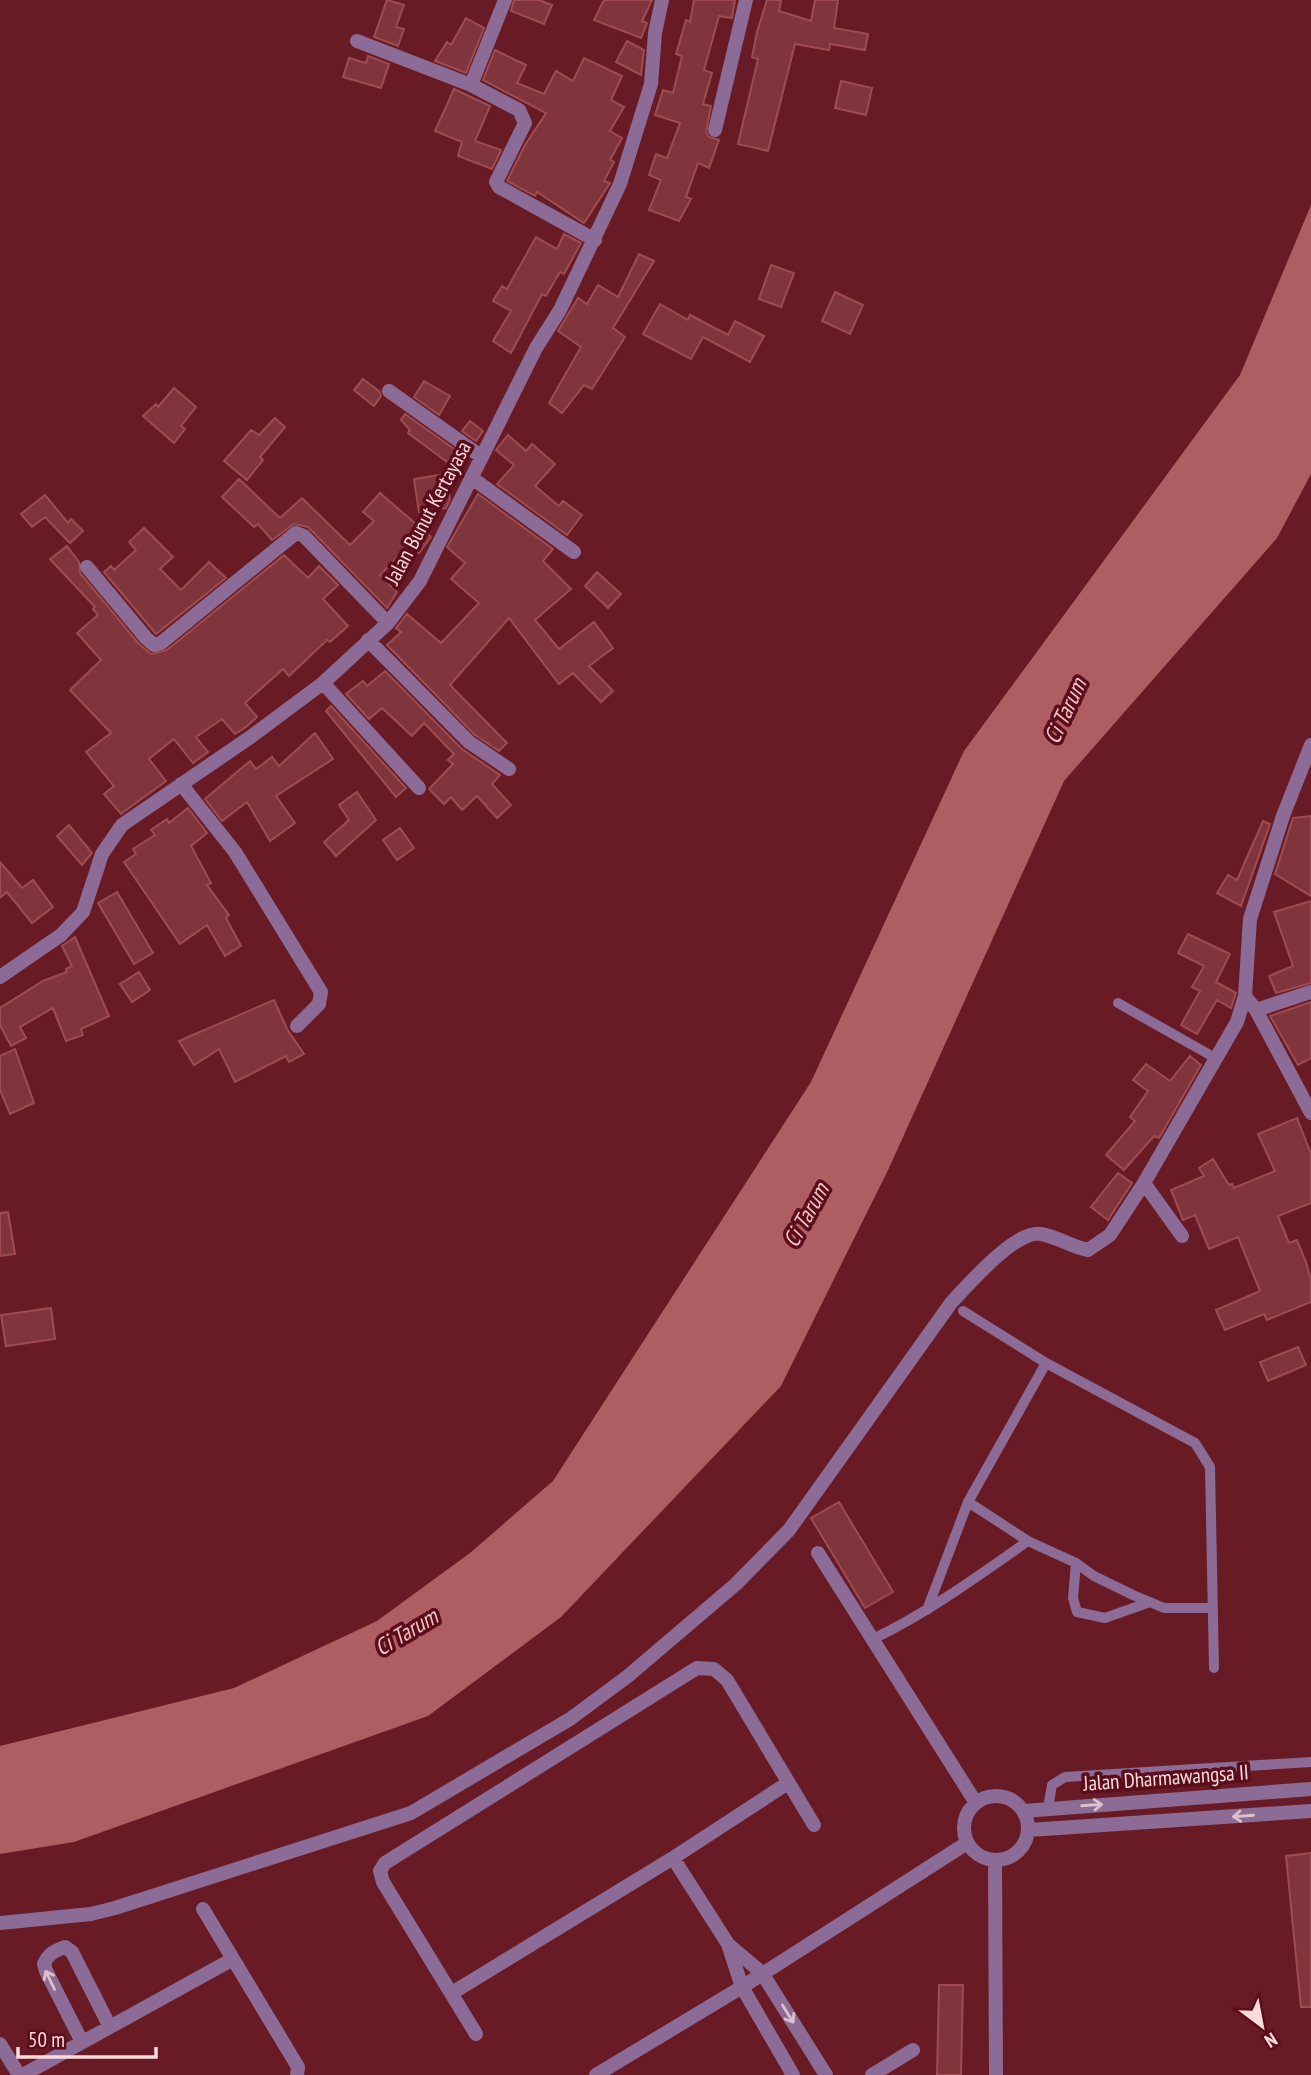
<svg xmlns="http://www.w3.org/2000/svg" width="1311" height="2075" viewBox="0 0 1311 2075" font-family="'PT Sans Narrow',sans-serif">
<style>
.water{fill:#ae5e62}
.building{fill:#7f353b;stroke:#9e4c51;stroke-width:2}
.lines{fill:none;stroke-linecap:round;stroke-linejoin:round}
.service{stroke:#8c6c96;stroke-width:10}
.minor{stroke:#8c6c96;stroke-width:14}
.oneway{stroke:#dec0ca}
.labels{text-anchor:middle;stroke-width:7;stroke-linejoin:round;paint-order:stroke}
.street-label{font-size:21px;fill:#fadcdc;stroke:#5b0d1b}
.water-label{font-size:23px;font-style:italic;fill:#f3c4c4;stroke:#5b0d1b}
</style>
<rect width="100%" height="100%" fill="#681b25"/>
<path class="water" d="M1311,205V474L1277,538L1064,781L889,1168L781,1386L561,1617L428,1716L74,1842L0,1854V1746L234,1688L377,1621L470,1553L553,1481L811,1082L964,751L1240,375Z"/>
<path class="building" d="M387,0L404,5L396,27L404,29L398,46L374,37Z
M514,0H539L552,5L544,24L511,11Z
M604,0H652L642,21L647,23L641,38L594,20Z
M694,0H735L732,18L719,16L704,70L712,73L703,104L711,106L706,132L709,137L719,140L709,168L698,163L686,197L691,199L679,221L649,210L661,180L649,175L656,154L667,158L680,123L655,115L663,90L673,93L682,56L676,54L686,20L690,22Z
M767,0H781L779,11L811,21L815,0H838L834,28L868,34L865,50L830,44L829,50L795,44L768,151L738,144L758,59L752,57L757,32Z
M466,18L484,28L466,73L435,61L447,42L451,45Z
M627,41L644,50L641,75L616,62Z
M495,50L526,65L517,83L544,94L556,71L573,81L584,58L622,76L611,100L624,107L610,131L622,138L610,160L614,162L604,181L610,183L584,223L537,192L535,196L507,181L525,145L546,113L483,80Z
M368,56L389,64L381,88L343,77L349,58L366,63Z
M841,81L872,88L866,115L835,108Z
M454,89L490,106L475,141L501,150L492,169L458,156L462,142L435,131Z
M564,234L581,243L564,274L560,272L546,296L542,294L511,353L493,341L511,311L493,301L502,286L507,289L536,237L557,249Z
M639,254L654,261L613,328L625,337L592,389L584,385L562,413L549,403L581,347L558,331L578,298L587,304L598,285L618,297Z
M771,265L794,273L781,307L759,299Z
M835,292L863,305L850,334L822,321Z
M660,304L688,320L690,315L728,335L735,321L764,336L750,362L703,337L691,359L643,334Z
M363,379L380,392L381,396L374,406L354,390Z
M424,381L450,396L439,415L414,397Z
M174,388L196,407L181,426L185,429L174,443L143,416L156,404L158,407Z
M405,414L457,451L447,462L408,433L410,430L401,420Z
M275,418L285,427L260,457L263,460L247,480L224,461L251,430L259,435Z
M470,421L483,431L476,441L462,431Z
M508,435L526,451L532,444L555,464L535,486L559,506L563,501L582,515L567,535L497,484L514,465L496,450Z
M446,474L450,499L446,508L419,512L414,479Z
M239,479L280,518L302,498L350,545L374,521L363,512L380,493L431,537L419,553L409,545L380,575L397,592L387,608L308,527L294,524L272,540L258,524L254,527L222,497Z
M478,494L553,549L543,561L571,589L535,620L559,649L594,622L613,648L589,666L613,691L601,702L573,673L559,684L509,618L450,685L507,743L499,751L475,735L387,645L401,632L396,628L407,614L441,643L479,603L451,579L465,563L447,547Z
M45,495L68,523L71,519L83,531L70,543L45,517L32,527L21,514Z
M144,528L173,557L160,569L181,590L209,562L226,578L156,634L104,572L111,566L114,570L136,550L129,542Z
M67,546L79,562L80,573L139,644L151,654L167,650L284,555L308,578L319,566L338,585L323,599L348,626L330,642L327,640L289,676L283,669L245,703L257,717L246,727L235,734L222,719L196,737L208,752L193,763L174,739L149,759L166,781L121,814L104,794L114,786L86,752L111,733L70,690L101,660L77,633L98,615L93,609L95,607L50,559Z
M597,572L621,594L608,608L585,586Z
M385,671L462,749L500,775L492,784L511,805L497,818L477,796L462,810L451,797L444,804L429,789L453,764L448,760L454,754L424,723L412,736L382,708L369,719L346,694L363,681L367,686Z
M331,706L406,788L396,797L326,711Z
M315,733L333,759L276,796L295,823L270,841L247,802L222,821L205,799L250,761L256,769L272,757L279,766Z
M357,792L376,820L336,856L324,842L349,820L339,805Z
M188,808L207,833L191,846L211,883L207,885L229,915L226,918L241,946L225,956L207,925L180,944L124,862L136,854L133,849L155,835L151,830L167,819L169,823Z
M1311,816V896L1275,874L1293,818Z
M1263,821L1270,824L1241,906L1217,893L1228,875L1237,880Z
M69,825L92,853L82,865L57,836Z
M400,828L414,848L397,860L383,840Z
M0,862L22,888L33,880L53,907L32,923L7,892L0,898Z
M117,892L153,953L134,964L98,903Z
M1311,901V983L1276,993L1269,976L1293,966L1274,912Z
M1188,934L1230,954L1216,982L1236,993L1231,1008L1217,1000L1197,1034L1181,1025L1200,991L1192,987L1204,966L1178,953Z
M75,937L109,1016L81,1029L83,1035L66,1041L53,1008L20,1027L26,1038L11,1046L0,1025V1008L43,981L67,972L66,969L72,966L62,946Z
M139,972L150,990L132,1002L120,984Z
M274,1000L287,1029L304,1054L289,1062L286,1056L235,1082L219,1049L194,1065L179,1041Z
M1311,1002V1058L1298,1065L1270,1016Z
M15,1049L34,1103L10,1114L0,1090V1056Z
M1190,1056L1201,1065L1159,1138L1154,1136L1124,1170L1106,1155L1135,1121L1130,1117L1148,1091L1133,1080L1146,1064L1170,1081Z
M1297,1118L1311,1154V1203L1278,1216L1289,1243L1297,1240L1306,1262L1311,1280V1302L1267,1320L1264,1314L1225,1330L1216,1310L1260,1291L1238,1237L1209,1249L1195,1215L1183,1220L1171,1190L1204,1176L1199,1168L1213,1159L1229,1185L1232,1184L1234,1188L1275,1171L1258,1134Z
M1118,1173L1132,1183L1108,1220L1091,1207Z
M8,1212L15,1254L0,1256V1213Z
M51,1308L55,1339L6,1346L1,1315Z
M1298,1347L1306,1365L1268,1381L1260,1362Z
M839,1502L893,1592L865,1608L811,1518Z
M1311,1853V2007H1301L1286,1856Z
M939,1985H963L961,2075H937Z"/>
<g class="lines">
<path class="service" d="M1118,1003L1217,1059
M963,1311L1046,1363L1195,1443L1210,1467L1214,1668
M968,1502L1028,1541L1076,1563L1094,1576L1133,1595L1164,1608H1211
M1076,1563L1073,1598L1077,1612L1105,1618L1150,1602
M927,1610L968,1502L1046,1363
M873,1639C929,1612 978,1576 1028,1541
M1048,1808L1052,1785L1065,1777L1311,1762"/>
<path class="minor" d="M357,41L471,85L519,110L525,123L496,182L499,187L595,240
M471,85L505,0
M715,130L746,0
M389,391L482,457
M472,478L574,552
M87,567L146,638L154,645L161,643L296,533L304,536L388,623
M368,640L469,742L509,769
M323,683L419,788
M181,784L235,852L321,992L319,1004L297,1026
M0,977L61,935L83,912L102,854L122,825L252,736L323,683L388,623L420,581L536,348L560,310L620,184L651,84L655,33L662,0
M1245,996L1256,1010L1311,1113
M1256,1010L1311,992
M1144,1183L1182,1236
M818,1553L976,1803
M964 1828a32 32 0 1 1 64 0a32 32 0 1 1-64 0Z
M1024,1811L1311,1789
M1029,1830L1311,1811
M673,1858L728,1944L742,1987L793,2075
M995,1861L996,2075
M203,1909L298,2067L297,2075
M0,1923L91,1914L115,1908L411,1813L570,1719L628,1676L736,1584L789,1530L951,1303C968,1285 1016,1229 1041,1234C1058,1237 1072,1247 1088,1250L1110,1235L1144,1183L1237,1022L1245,996L1250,919L1283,816L1311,745
M729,1945L762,1973L826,2075
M452,1993L673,1858L788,1783
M476,2034L383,1882L380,1871L385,1863L697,1668L714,1669L727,1680L814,1825
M81,2040L46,1971L44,1964C48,1954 54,1951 65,1947L72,1952L109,2025
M0,2044L19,2075
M23,2075L233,1959
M596,2075L742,1987L967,1843
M872,2075L913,2050"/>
</g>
<defs><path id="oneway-shaft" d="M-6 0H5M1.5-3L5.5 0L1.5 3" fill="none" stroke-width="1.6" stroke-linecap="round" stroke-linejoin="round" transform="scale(1.75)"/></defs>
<g class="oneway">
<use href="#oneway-shaft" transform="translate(1092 1805) rotate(-4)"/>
<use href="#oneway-shaft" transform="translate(1243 1816) rotate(176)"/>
<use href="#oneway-shaft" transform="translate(50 1980) rotate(-116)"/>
<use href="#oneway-shaft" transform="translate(788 2014) rotate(58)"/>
</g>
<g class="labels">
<g class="street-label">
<text transform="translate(428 513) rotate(-62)" y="7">Jalan Bunut Kertayasa</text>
<text transform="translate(1166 1778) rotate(-4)" y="7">Jalan Dharmawangsa II</text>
</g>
<g class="water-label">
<text transform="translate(1065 711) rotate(-65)" y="8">Ci Tarum</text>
<text transform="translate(806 1215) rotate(-61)" y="8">Ci Tarum</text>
<text transform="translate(406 1632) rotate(-31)" y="8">Ci Tarum</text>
</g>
</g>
<g transform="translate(1262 2026) rotate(148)" stroke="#5b0d1b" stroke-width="5" paint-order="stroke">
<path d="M0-5L12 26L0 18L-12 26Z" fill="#fadcdc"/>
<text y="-10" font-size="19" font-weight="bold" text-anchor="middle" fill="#fadcdc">N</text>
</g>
<path d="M18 2047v10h138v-10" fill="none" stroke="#fadcdc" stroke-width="3.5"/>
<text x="28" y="2047" font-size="21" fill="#fadcdc" stroke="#5b0d1b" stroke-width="5" paint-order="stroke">50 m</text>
</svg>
